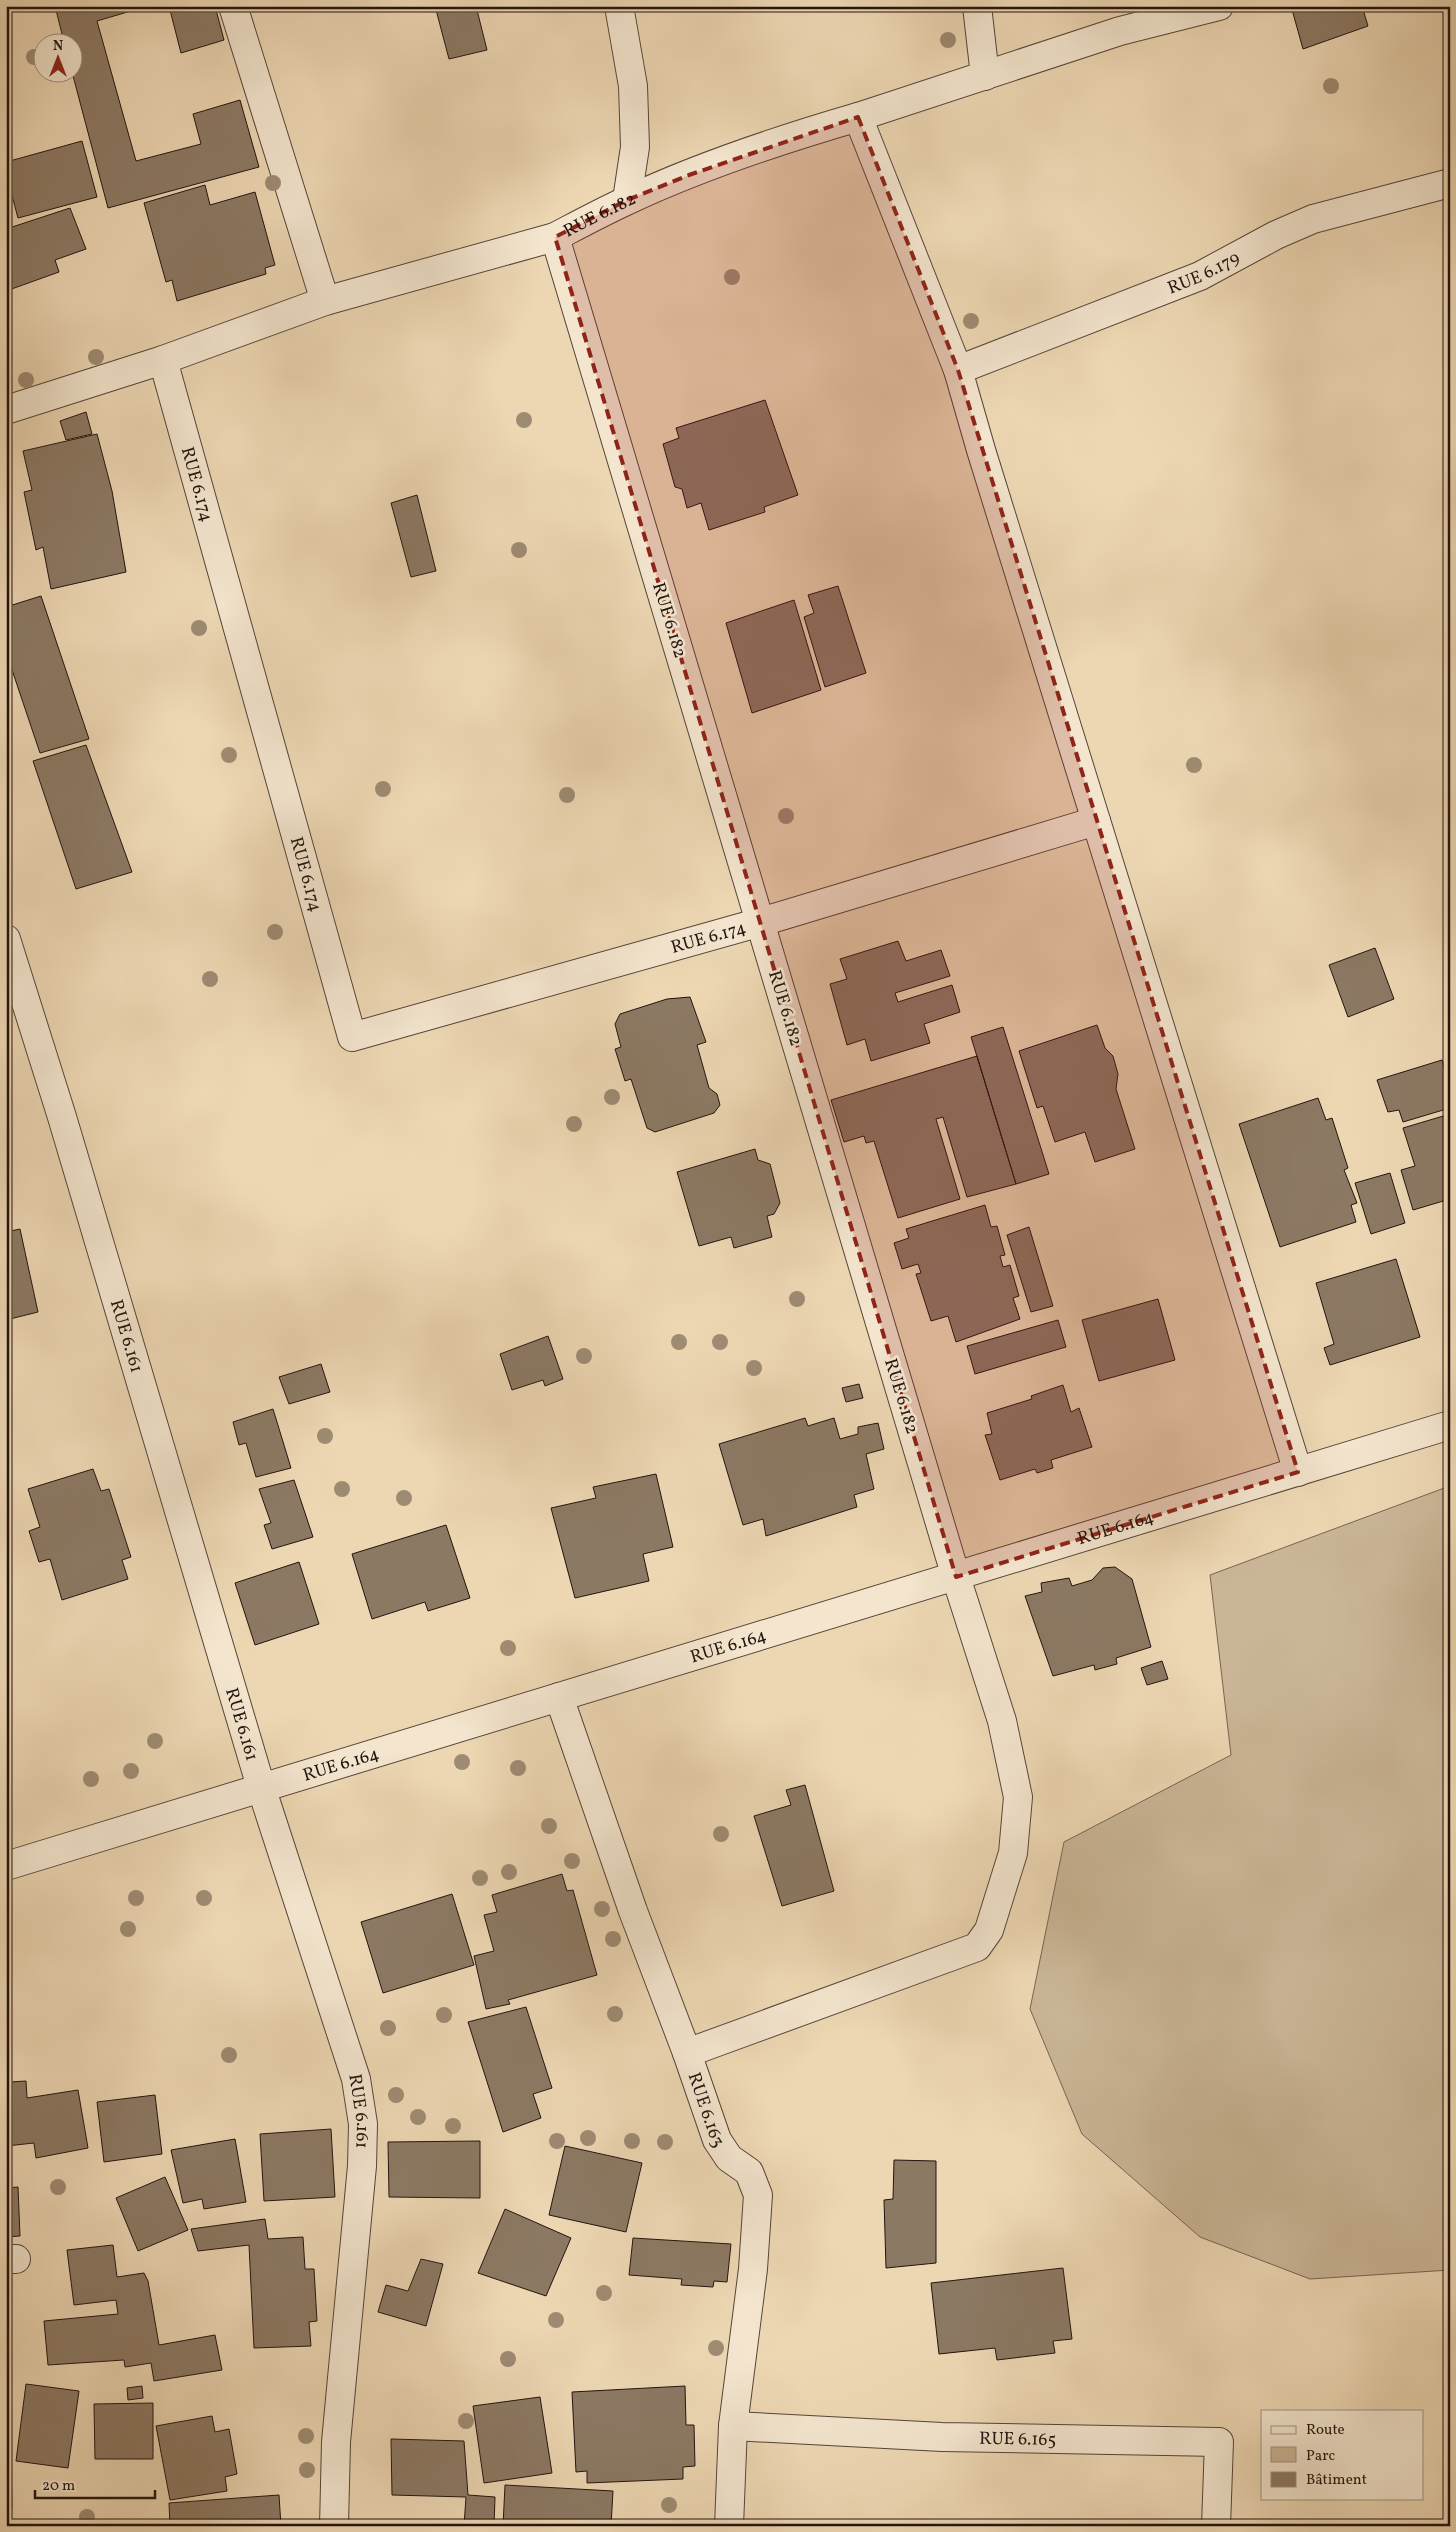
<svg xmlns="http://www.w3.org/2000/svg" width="1456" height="2532" viewBox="0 0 1456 2532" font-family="Vollkorn,serif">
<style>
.green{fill:#cab697;stroke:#766553}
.building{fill:#8c7964;stroke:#22140f}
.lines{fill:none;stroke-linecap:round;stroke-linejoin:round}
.minor-casing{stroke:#554538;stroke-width:30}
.minor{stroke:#f3e5ce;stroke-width:28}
.tree{fill:#9e8b73}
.marked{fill:#8f2418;fill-opacity:0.2;stroke:#8f2418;stroke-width:4;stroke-dasharray:10 6;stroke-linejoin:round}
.labels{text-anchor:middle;stroke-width:5;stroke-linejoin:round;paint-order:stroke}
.street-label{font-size:18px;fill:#22140f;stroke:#f3e5ce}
</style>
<rect width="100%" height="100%" fill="#edd7b3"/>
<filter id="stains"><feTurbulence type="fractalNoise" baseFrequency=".004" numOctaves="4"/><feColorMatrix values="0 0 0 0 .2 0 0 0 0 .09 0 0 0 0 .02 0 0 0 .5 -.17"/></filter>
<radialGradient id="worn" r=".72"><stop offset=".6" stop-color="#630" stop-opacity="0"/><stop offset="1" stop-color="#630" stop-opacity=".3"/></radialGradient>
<path class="green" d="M1447,1487L1450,1495V2270L1310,2279L1200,2237L1082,2134L1030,2009L1064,1842L1231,1755L1210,1575Z"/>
<path class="building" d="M55,6H148L97,21L136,161L201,144L193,114L240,100L259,167L108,208L72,72V42H64Z
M169,6H215L224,40L181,53Z
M435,6H476L487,50L449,59Z
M1291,6H1362L1368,26L1303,49Z
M82,141L97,197L18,218L6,173V162Z
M205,185L210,205L255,192L275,265L265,268L266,274L177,301L172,280L166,282L144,203Z
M6,191L12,214L6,216Z
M70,208L86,249L55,260L59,272L6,291V229Z
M765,400L798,495L764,507L765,512L709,530L701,503L687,508L682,489L675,487L663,444L679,438L676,428Z
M86,412L92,434L66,440L60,421Z
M97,434L112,491L126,572L51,589L43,547L36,550L24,492L32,490L23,451Z
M417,495L436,571L411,577L391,503Z
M838,586L866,673L825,687L804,617L814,613L808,595Z
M41,596L89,739L40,753L6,652V607Z
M794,600L821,690L752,713L726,623Z
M86,745L132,872L76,889L33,761Z
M898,941L906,961L941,950L950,976L895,993L898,1002L952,985L960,1012L924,1024L930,1043L871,1061L865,1039L847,1045L830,984L847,979L840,959Z
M1375,948L1394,999L1348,1017L1329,965Z
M690,997L706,1042L697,1045L709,1088L717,1094L720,1105L714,1113L655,1132L647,1128L631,1079L625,1081L615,1049L621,1047L615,1024L620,1014L667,999Z
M1097,1025L1105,1048L1113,1056L1118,1074L1116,1089L1135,1149L1095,1162L1085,1132L1055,1142L1043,1106L1037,1108L1019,1051Z
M1003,1027L1049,1174L1016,1184L971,1037Z
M977,1056L1016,1184L967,1197L943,1117L936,1119L960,1199L898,1218L874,1141L866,1143L864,1136L844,1142L831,1100Z
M1442,1060L1450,1085V1108L1403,1122L1399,1110L1388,1112L1377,1080Z
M1318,1098L1326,1120L1332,1118L1348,1168L1344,1170L1357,1203L1351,1205L1356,1222L1280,1247L1239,1124Z
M1450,1114V1199L1413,1210L1401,1170L1415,1166L1403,1128Z
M755,1149L758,1160L770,1164L780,1203L774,1214L767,1216L772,1237L734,1248L731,1237L699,1246L677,1172Z
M1390,1173L1405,1223L1371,1234L1355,1183Z
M985,1205L991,1227L997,1226L1005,1255L1000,1256L1003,1267L1010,1265L1019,1296L1013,1298L1020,1319L956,1342L948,1316L931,1321L916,1274L921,1273L918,1264L902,1269L894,1243L909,1238L906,1229Z
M1029,1227L1053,1306L1031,1312L1007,1235Z
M20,1229L38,1312L6,1320V1232Z
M1396,1259L1420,1337L1330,1365L1324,1348L1334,1344L1316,1283Z
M1158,1299L1175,1360L1099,1381L1082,1320Z
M1058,1320L1066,1347L975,1374L967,1346Z
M548,1336L563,1379L545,1386L543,1380L512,1390L500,1354Z
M321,1364L330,1392L289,1404L279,1377Z
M859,1384L863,1398L846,1402L842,1388Z
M1063,1385L1071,1412L1079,1408L1092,1447L1051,1460L1053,1468L1037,1473L1035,1469L1000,1480L985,1435L992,1434L987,1413L1032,1399L1031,1396Z
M273,1409L291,1468L256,1477L246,1443L239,1445L233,1422Z
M805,1418L808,1426L834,1418L840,1439L858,1434V1427L878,1423L884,1449L866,1454L874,1489L854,1495L857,1507L766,1536L763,1519L743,1525L719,1444Z
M93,1469L101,1491L109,1489L131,1557L122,1560L128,1579L62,1600L50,1559L39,1562L29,1531L40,1527L28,1489Z
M656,1474L673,1547L643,1554L649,1581L575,1598L551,1508L596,1498L593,1487Z
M294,1480L313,1537L272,1549L264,1525L271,1523L259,1489Z
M446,1525L470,1598L428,1611L425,1602L372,1619L352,1554Z
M299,1562L319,1624L255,1645L235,1583Z
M1115,1567L1132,1579L1151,1647L1116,1658L1117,1664L1095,1670L1094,1665L1053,1676L1025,1596L1042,1592L1041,1583L1069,1578L1072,1586L1092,1580L1103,1568Z
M1162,1661L1168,1679L1147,1685L1141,1668Z
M805,1785L834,1891L782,1906L754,1816L791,1805L786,1790Z
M562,1874L567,1891L573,1890L597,1975L508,2000L510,2004L486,2009L474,1956L494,1951L484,1915L497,1912L492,1895Z
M452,1894L474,1965L383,1993L361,1922Z
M526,2007L552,2088L533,2094L541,2118L503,2132L468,2022Z
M10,2076V2082L26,2081L27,2098L78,2090L88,2148L36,2158L34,2143L6,2146V2077Z
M155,2095L162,2154L104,2162L97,2102Z
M331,2129L335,2197L264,2201L260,2134Z
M235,2139L246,2202L204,2209L202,2199L183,2203L171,2150Z
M480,2141V2198L389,2197L388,2142Z
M565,2146L642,2163L626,2232L549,2215Z
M894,2160L936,2161V2263L886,2268L884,2200L893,2199Z
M165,2177L188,2230L138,2251L116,2198Z
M18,2187L20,2236L6,2237V2188Z
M505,2209L571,2238L546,2296L478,2273Z
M265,2219L268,2239L303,2237L305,2269H314L317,2321L309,2322L311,2346L254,2348L249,2245L198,2251L191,2229Z
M633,2238L731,2244L727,2282L714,2281L713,2287L681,2285L682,2279L629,2275Z
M113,2245L117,2277L144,2273L148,2281L159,2345L215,2335L222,2370L154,2381L151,2363L125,2367L124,2360L48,2365L44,2321L118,2314L116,2300L74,2305L67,2250Z
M421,2259L443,2264L426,2326L378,2312L386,2285L408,2291Z
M1063,2268L1072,2339L1053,2341L1055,2353L997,2360L995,2348L939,2354L931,2283Z
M26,2384L79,2391L68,2468L16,2461Z
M142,2386L143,2398L128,2400L127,2388Z
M685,2386L686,2425H694L695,2466L683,2467V2479L587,2483V2471L576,2472L572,2392Z
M540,2397L552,2473L484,2483L473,2406Z
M153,2403V2459H95L94,2404Z
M212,2416L215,2432L229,2429L237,2474L225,2477L227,2491L170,2500L156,2426Z
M391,2439L464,2441L468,2495L495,2497L494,2526H464L466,2497L392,2495Z
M6,2457H11L12,2509L6,2508Z
M505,2485L613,2491L611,2526H503Z
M279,2495L281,2526H170L169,2503Z"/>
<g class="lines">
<defs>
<g id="minor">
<path d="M233,6L325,301"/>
<path d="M619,6L633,86L635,147L627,200"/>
<path d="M977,6L985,76"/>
<path d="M858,117L1120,31L1219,6"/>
<path id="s1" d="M555,237L325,301L163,360L352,1037L761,922L1096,821"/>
<path id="s2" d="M958,370L1200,276L1276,235L1313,219L1450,183"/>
<path d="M6,410L163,360"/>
<path id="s3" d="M6,939L62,1117L261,1787L356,2079L363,2124L362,2166L336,2442L334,2526"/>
<path id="s4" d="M559,1697L633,1911L687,2053L717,2140L729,2158L749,2172L758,2195L753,2269L733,2426L729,2526"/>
<path id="s5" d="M6,1866L1450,1425"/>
<path id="s6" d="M687,2053L977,1947L989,1930L1013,1853L1018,1797L1002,1721L956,1577L555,237C578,225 602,212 626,201C700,166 779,140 858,117L958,370L981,450L1298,1472"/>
<path d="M6,2259H16"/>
<path id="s7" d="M733,2426L942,2437L1219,2442L1216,2526"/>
</g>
</defs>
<use href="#minor" class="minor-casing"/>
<use href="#minor" class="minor"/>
</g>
<g class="tree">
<circle cx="948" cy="40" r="8"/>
<circle cx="34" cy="57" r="8"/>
<circle cx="1331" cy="86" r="8"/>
<circle cx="273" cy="183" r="8"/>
<circle cx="732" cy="277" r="8"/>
<circle cx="971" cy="321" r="8"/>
<circle cx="96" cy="357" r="8"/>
<circle cx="26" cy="380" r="8"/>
<circle cx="524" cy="420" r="8"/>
<circle cx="519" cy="550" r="8"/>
<circle cx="199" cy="628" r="8"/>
<circle cx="229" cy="755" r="8"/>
<circle cx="1194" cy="765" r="8"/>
<circle cx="383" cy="789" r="8"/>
<circle cx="567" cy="795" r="8"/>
<circle cx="786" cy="816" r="8"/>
<circle cx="275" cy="932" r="8"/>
<circle cx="210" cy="979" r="8"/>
<circle cx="612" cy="1097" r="8"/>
<circle cx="574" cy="1124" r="8"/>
<circle cx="797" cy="1299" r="8"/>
<circle cx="679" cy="1342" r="8"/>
<circle cx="720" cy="1342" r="8"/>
<circle cx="584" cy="1356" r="8"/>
<circle cx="754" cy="1368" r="8"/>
<circle cx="325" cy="1436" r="8"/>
<circle cx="342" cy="1489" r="8"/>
<circle cx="404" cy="1498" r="8"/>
<circle cx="508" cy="1648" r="8"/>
<circle cx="155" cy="1741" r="8"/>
<circle cx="462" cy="1762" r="8"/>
<circle cx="518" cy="1768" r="8"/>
<circle cx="131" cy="1771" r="8"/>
<circle cx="91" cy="1779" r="8"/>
<circle cx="549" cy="1826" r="8"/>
<circle cx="721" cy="1834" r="8"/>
<circle cx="572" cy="1861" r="8"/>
<circle cx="509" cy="1872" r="8"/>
<circle cx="480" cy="1878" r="8"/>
<circle cx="136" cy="1898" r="8"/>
<circle cx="204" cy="1898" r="8"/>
<circle cx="602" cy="1909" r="8"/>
<circle cx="128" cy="1929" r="8"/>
<circle cx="613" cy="1939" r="8"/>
<circle cx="615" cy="2014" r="8"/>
<circle cx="444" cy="2015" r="8"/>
<circle cx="388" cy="2028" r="8"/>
<circle cx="229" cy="2055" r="8"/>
<circle cx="396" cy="2095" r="8"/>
<circle cx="418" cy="2117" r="8"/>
<circle cx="453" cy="2126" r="8"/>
<circle cx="588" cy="2138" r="8"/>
<circle cx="557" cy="2141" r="8"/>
<circle cx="632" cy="2141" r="8"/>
<circle cx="665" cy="2142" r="8"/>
<circle cx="58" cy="2187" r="8"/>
<circle cx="604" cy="2293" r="8"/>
<circle cx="556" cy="2320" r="8"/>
<circle cx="716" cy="2348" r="8"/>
<circle cx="508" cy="2359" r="8"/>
<circle cx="466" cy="2421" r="8"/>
<circle cx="306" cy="2436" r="8"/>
<circle cx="307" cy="2470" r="8"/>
<circle cx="669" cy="2505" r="8"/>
<circle cx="87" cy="2517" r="8"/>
</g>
<path class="marked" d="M858,117L958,370L1298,1472L956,1577L555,237L627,200L689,175Z"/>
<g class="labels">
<g class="street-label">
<text dy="6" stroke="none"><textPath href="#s6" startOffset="2144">RUE 6.182</textPath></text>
<text dy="6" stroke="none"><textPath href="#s2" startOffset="264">RUE 6.179</textPath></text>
<text dy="6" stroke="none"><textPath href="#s1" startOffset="540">RUE 6.174</textPath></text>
<text transform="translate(670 620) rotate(73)" y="6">RUE 6.182</text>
<text dy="6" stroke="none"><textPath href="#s1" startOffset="945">RUE 6.174</textPath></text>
<text dy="6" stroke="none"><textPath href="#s1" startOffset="1484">RUE 6.174</textPath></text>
<text transform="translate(786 1008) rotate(73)" y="6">RUE 6.182</text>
<text dy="6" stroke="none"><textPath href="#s3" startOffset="415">RUE 6.161</textPath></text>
<text transform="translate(902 1396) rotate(73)" y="6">RUE 6.182</text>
<text dy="6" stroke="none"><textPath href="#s5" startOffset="1160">RUE 6.164</textPath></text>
<text dy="6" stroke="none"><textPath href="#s5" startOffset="755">RUE 6.164</textPath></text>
<text dy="6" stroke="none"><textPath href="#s3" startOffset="820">RUE 6.161</textPath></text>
<text dy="6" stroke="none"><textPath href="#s5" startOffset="350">RUE 6.164</textPath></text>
<text dy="6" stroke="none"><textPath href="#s4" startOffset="438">RUE 6.163</textPath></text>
<text dy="6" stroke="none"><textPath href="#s3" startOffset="1225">RUE 6.161</textPath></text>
<text dy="6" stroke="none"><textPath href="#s7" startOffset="285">RUE 6.165</textPath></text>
</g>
</g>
<rect width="1456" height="2532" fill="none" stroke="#edd7b3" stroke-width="25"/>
<rect x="8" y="8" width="1441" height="2517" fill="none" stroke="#22140f" stroke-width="2.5"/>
<rect x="12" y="12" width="1431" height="2507" fill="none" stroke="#22140f"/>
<rect x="1261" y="2410" width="162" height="90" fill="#f3e5ce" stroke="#9f9182"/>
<rect x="1271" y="2426" width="25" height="8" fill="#f3e5ce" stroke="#9f9182"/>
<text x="1306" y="2434" font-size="15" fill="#22140f">Route</text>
<rect x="1271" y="2447" width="25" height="15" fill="#cab697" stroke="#9f9182"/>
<text x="1306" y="2460" font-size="15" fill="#22140f">Parc</text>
<rect x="1271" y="2472" width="25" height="15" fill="#8c7964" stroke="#9f9182"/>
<text x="1306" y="2484" font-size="15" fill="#22140f">Bâtiment</text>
<g transform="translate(58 58)"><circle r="24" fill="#f3e5ce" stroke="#9f9182"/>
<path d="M0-4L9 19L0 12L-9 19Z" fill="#8f2418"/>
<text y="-8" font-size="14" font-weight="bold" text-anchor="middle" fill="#22140f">N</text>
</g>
<path d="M35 2490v8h120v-8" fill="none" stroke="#22140f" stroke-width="2.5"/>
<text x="42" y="2490" font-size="15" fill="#22140f" stroke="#f3e5ce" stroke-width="4" paint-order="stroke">20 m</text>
<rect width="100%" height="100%" filter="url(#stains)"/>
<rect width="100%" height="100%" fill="url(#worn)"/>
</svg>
